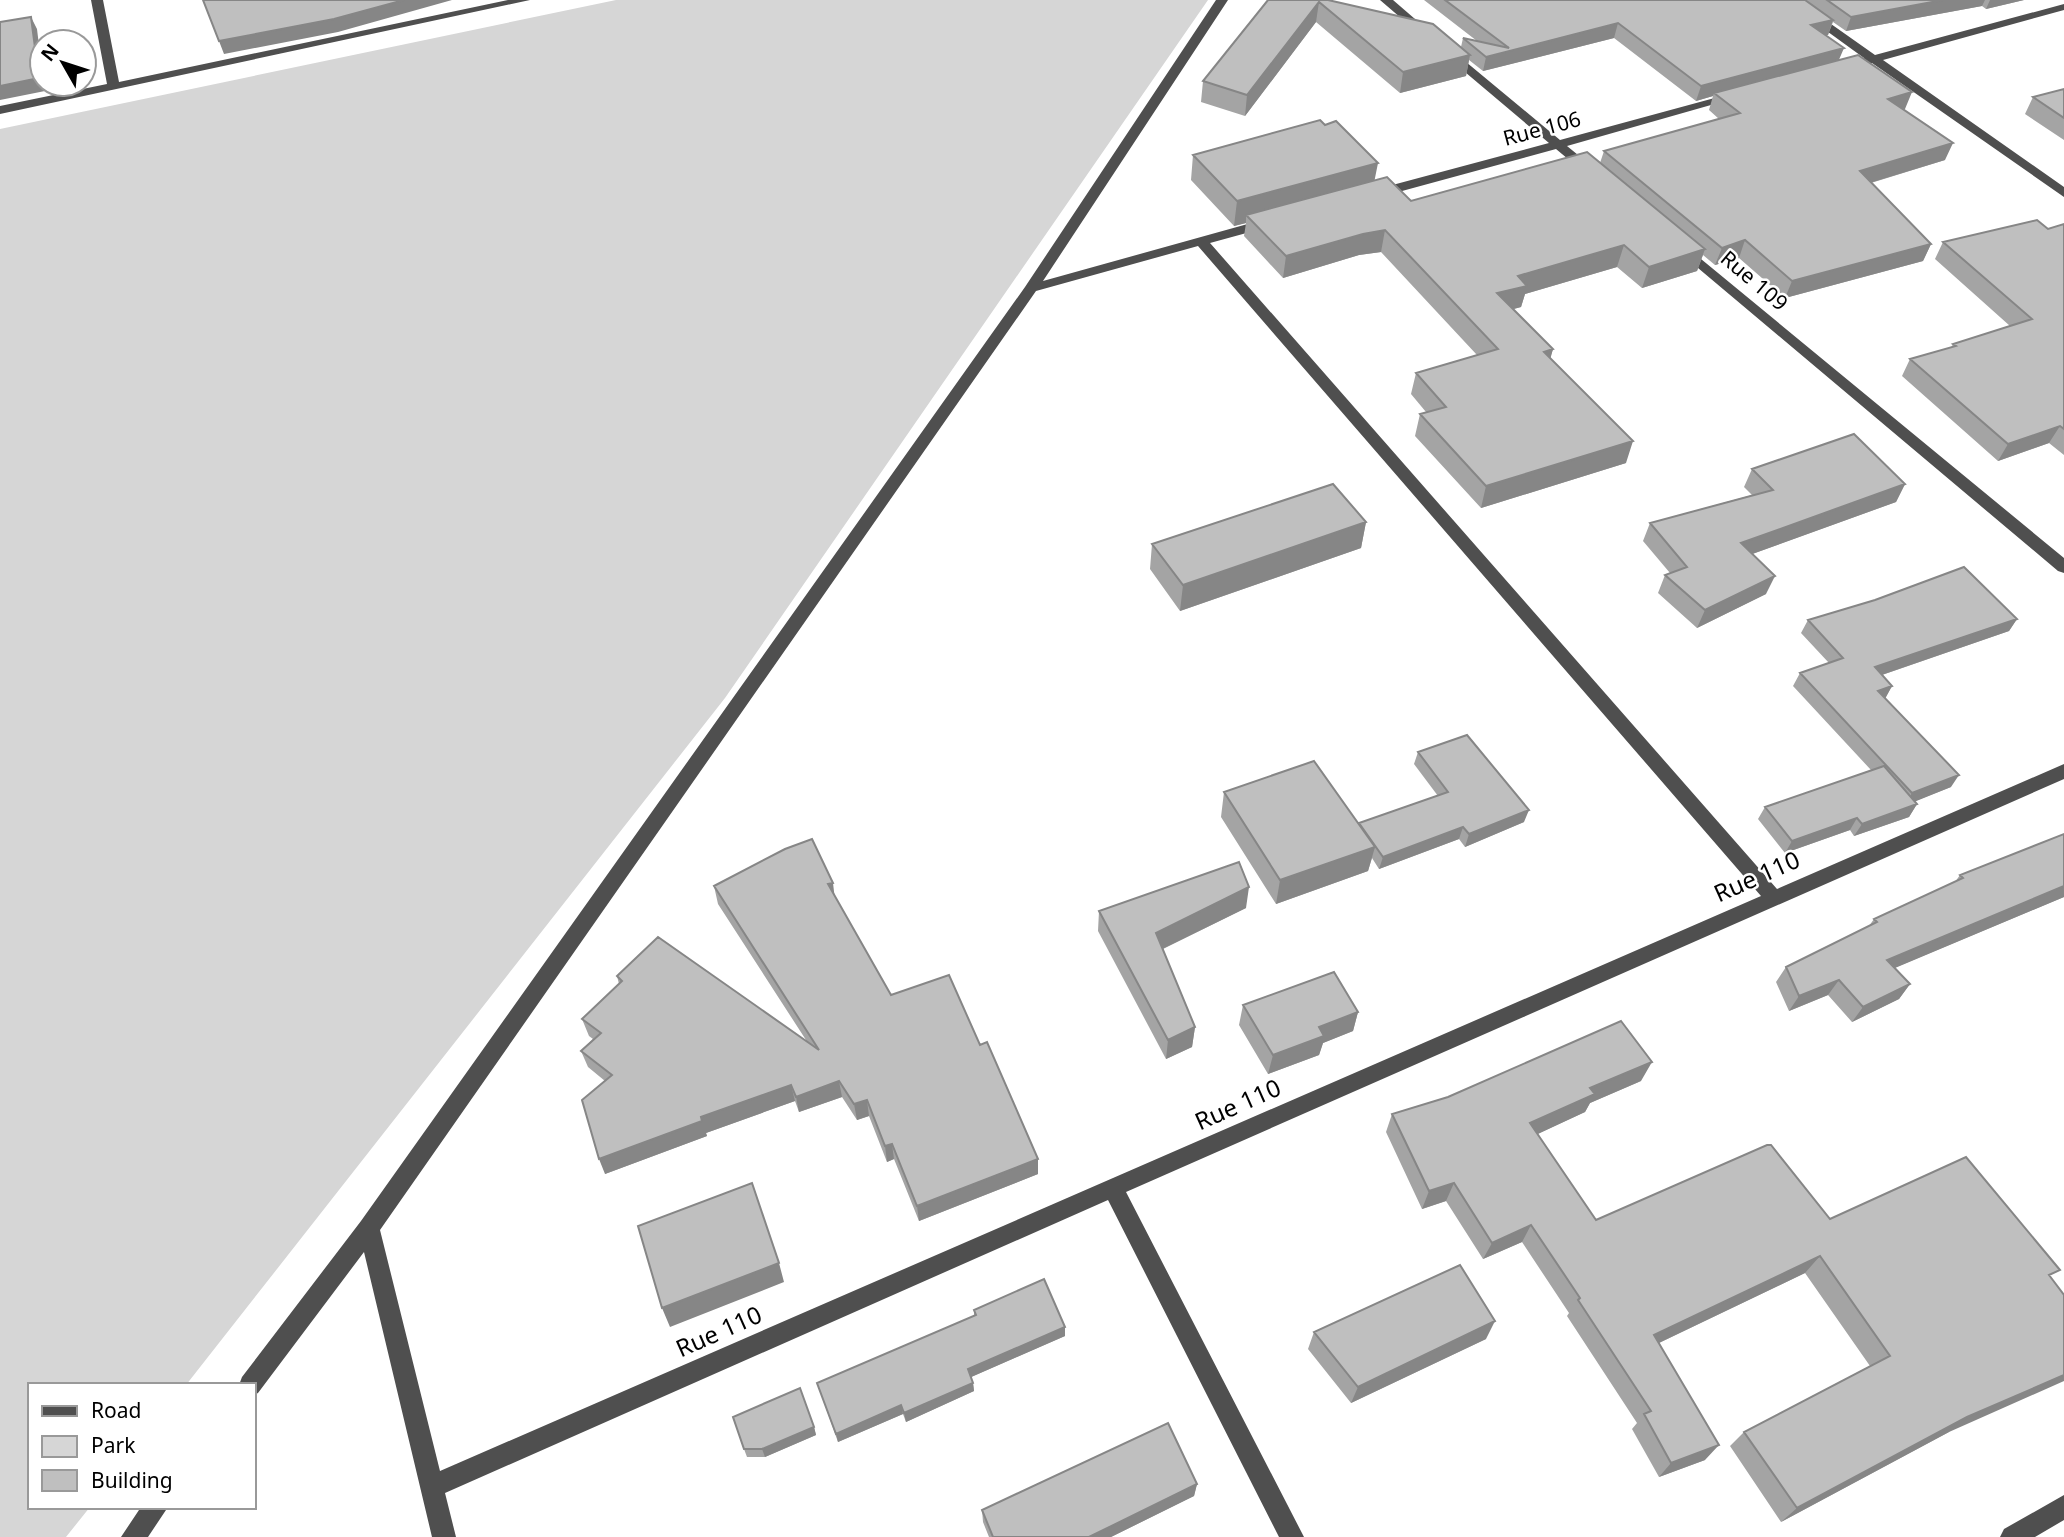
<svg xmlns="http://www.w3.org/2000/svg" width="2064" height="1537" viewBox="0 0 2064 1537" font-family="'Noto Sans',sans-serif">
<style>
.green{fill:#d6d6d6}
.lines{fill:none;stroke-linecap:round;stroke-linejoin:round}
.minor{fill:#4f4f4f;fill-rule:evenodd}
.wall{fill:#a4a4a4}
.shaded-wall{fill:#868686}
.building{fill:#bfbfbf;stroke:#868686;stroke-width:2}
.labels{text-anchor:middle;stroke-width:5;stroke-linejoin:round;paint-order:stroke}
.far-street-label{font-size:21px;fill:#000;stroke:#fff}
.street-label{font-size:24px;fill:#000;stroke:#fff}
</style>
<rect width="100%" height="100%" fill="#fff"/>
<path class="green" d="M616,0H1208L725,698L186,1385H30V1507H90L66,1537H0V129Z"/>
<g class="lines">
<path class="minor" d="M91,0H103L119,82L508,0H530L0,114V106L107,84Z
M1216,0H1228L1043,281L1262,220H1272V226L1210,243L1777,889L2064,764V779L1126,1192L1304,1537H1279L1108,1200L445,1493L456,1537H432L364,1252L258,1393L254,1395V1385H239L242,1377L361,1221L1025,287ZM1198,246L1761,896L440,1471L380,1230L1036,291Z
M1380,0H1393L1430,32V36H1422Z
M1784,0H1797L1875,55L2064,4V10L1883,60L2064,187V197L1872,63L1840,69V65L1864,58Z
M1446,52H1454L1560,140L1733,93L1739,97L1567,146L1594,168V174H1586L1556,149L1380,197H1370V191L1549,143L1446,56Z
M1684,245L2064,558V573L2058,571L1679,252L1677,249Z
M2064,1495V1520L2035,1537H2000L2004,1529Z
M141,1507H168L148,1537H121Z"/>
</g>
<path class="wall" d="M1268,0H1328L1461,47L1463,38L1477,41L1424,0H2024L1986,9L1982,6L1846,31L1833,22L1828,35H1826L1839,60L1905,109H1904L1945,160L1871,183L1931,244L1923,261L1785,298L1739,258L1715,265L1703,255L1697,271L1642,288L1617,267L1525,294L1521,307L1513,309L1553,349L1550,358L1626,463L1481,508L1415,436L1420,414L1426,412L1411,394L1416,373L1477,355L1381,252L1359,255L1283,278L1244,236L1246,223L1234,226L1191,180L1193,155L1375,180L1411,201L1600,163L1604,151L1719,119L1709,110L1713,96L1696,101L1614,38L1483,71L1469,60L1466,76L1400,93L1316,22L1245,116L1201,102L1203,81Z
M2064,89V140L2025,114L2033,97Z
M2064,224V455L2049,443L1998,461L1902,376L1910,359L1951,348L1953,344L2010,326L1935,259L1943,242L2048,229Z
M1752,469L1905,484L1896,502L1752,554L1766,594L1697,628L1658,593L1665,575L1670,573L1643,541L1650,523L1752,495L1744,487Z
M1366,522L1361,548L1180,611L1150,569L1152,544Z
M2017,619L2009,631L1882,675L1892,686L1885,698L1951,787L1915,801L1917,804L1909,817L1854,836L1850,830L1785,853L1758,819L1765,807L1871,770L1793,686L1800,673L1829,663L1801,633L1808,620Z
M1418,752L1524,822L1465,847L1459,839L1379,869L1372,858L1368,871L1276,904L1221,817L1224,792L1359,824L1438,796L1414,764Z
M2064,834V897L1894,968L1910,984L1899,999L1852,1022L1828,995L1789,1011L1776,982L1786,967L1869,926L1874,919L1955,882L1960,875Z
M714,886L835,896L891,995L980,1045L1038,1159V1174L919,1221L894,1159L887,1162L869,1116L857,1120L842,1097L799,1112L795,1101L706,1133L707,1136L605,1174V1081L588,1067L581,1051L593,1039L589,1036L582,1019L619,984L617,976L806,1040L718,904Z
M1246,908L1163,949L1195,1027L1192,1047L1166,1059L1098,931L1099,911Z
M1243,1005L1358,1012L1353,1031L1323,1043L1319,1055L1268,1074L1239,1025Z
M1641,1081L1590,1103L1585,1112L1537,1134L1596,1220L1830,1219L2051,1278L1949,1432L1781,1522L1730,1446L1744,1432L1870,1366L1805,1273L1659,1343L1705,1460L1659,1477L1632,1429L1637,1423L1567,1316L1569,1313L1522,1242L1483,1259L1446,1201L1422,1209L1386,1132L1392,1114Z
M974,1310L1065,1336L971,1377L973,1383L974,1391L906,1422L903,1414L838,1442L817,1383L974,1316Z
M1314,1332L1486,1339L1351,1403L1308,1349Z
M814,1427L816,1435L765,1457H747L744,1449Z
M1197,1484L1194,1496L1111,1537H989L983,1522L982,1510Z"/>
<path class="shaded-wall" d="M404,0H452L338,32L224,54L219,41Z
M1943,0H1985L1982,6L1846,31L1851,17Z
M1990,0H2024L1986,9Z
M1319,2L1316,22L1245,116L1247,95Z
M31,17L37,29L42,70V84H44L45,91L0,100V86Z
M1833,20L1828,35L1805,39L1811,25Z
M1618,23L1614,38L1483,71L1486,57Z
M1844,48L1838,62L1714,93L1713,96L1696,101L1701,86Z
M1470,55L1466,76L1400,93L1403,72Z
M1912,92L1905,109L1881,116L1888,99Z
M1953,143L1945,160L1853,188L1860,171Z
M1378,163L1373,188L1246,215V223L1234,226L1237,201Z
M1385,230L1381,252L1359,255L1283,278L1286,256L1363,234Z
M1745,240L1739,258L1715,265L1722,248Z
M1931,244L1923,261L1785,298L1792,281Z
M1624,245L1617,267L1525,294L1521,307L1492,315L1497,293L1518,276Z
M1705,249L1697,271L1642,288L1649,267Z
M1553,349L1547,371L1544,352Z
M2060,426L2049,443L1998,461L2008,444Z
M1633,441L1626,463L1481,508L1486,486Z
M1905,484L1896,502L1733,561L1741,543Z
M1366,522L1361,548L1180,611L1183,585Z
M1775,576L1766,594L1697,628L1705,610Z
M2017,619L2009,631L1867,680L1875,667Z
M1892,686L1885,699L1878,691Z
M1959,775L1951,787L1904,806L1912,793Z
M1917,804L1909,817L1854,836L1862,824Z
M1529,810L1524,822L1465,847L1469,834Z
M1857,818L1850,830L1785,853L1792,841Z
M1463,827L1459,839L1379,869L1383,857Z
M1375,847L1368,871L1276,904L1280,880Z
M833,883L835,900L828,884Z
M2064,886V897L1876,976L1887,960Z
M1249,887L1246,908L1154,953L1156,933Z
M1839,980L1828,995L1789,1011L1799,996Z
M1910,984L1899,999L1852,1022L1863,1007Z
M1358,1012L1353,1031L1323,1043L1319,1055L1268,1074L1273,1055L1319,1027Z
M1195,1027L1192,1047L1166,1059L1168,1040Z
M1652,1062L1641,1081L1590,1103L1585,1112L1521,1142L1530,1123L1590,1088Z
M839,1081L842,1097L799,1112L796,1097Z
M791,1085L795,1101L706,1133L707,1136L605,1174L599,1159L701,1117Z
M867,1100L869,1116L857,1120L854,1104Z
M892,1144L894,1159L887,1162L885,1146Z
M1038,1159V1174L919,1221L917,1206Z
M1454,1183L1446,1201L1422,1209L1429,1191Z
M1531,1225L1522,1242L1483,1259L1492,1243Z
M1820,1256L1805,1273L1642,1351L1654,1335Z
M779,1263L784,1282L670,1327L662,1308Z
M1495,1321L1486,1339L1351,1403L1358,1387Z
M1065,1327V1336L969,1378L968,1369Z
M2064,1375V1381L1949,1432L1781,1522L1797,1508L1967,1417Z
M973,1383L974,1391L906,1422L904,1413Z
M901,1405L903,1414L838,1442L836,1434Z
M814,1427L816,1435L765,1457L762,1449Z
M1719,1445L1705,1460L1659,1477L1671,1463Z
M1197,1484L1194,1496L1111,1537H1089Z"/>
<path class="building" d="M203,0H404L334,19L219,41Z
M1268,0H1328L1433,24L1470,55L1403,72L1319,2L1247,95L1203,81Z
M1445,0H1805L1833,20L1811,25L1844,48L1701,86L1618,23L1486,57L1463,38L1509,48Z
M1827,0H1943L1851,17Z
M31,17L39,78L0,86V22Z
M1858,55L1912,92L1888,99L1953,143L1860,171L1931,244L1792,281L1745,240L1722,248L1604,151L1740,113L1714,93Z
M2064,89V118L2033,97Z
M1320,120L1325,125L1336,121L1378,163L1237,201L1193,155Z
M1587,152L1705,249L1649,267L1624,245L1518,276L1527,286L1497,293L1553,349L1544,352L1633,441L1486,486L1420,414L1446,407L1416,373L1498,349L1385,230L1363,234L1286,256L1246,215L1387,177L1411,201Z
M2037,220L2048,229L2064,224V429L2060,426L2008,444L1910,359L1956,346L1953,344L2032,319L1943,242Z
M1854,434L1905,484L1741,543L1775,576L1705,610L1665,575L1687,567L1650,523L1773,490L1752,469Z
M1333,484L1366,522L1183,585L1152,544Z
M1964,567L2017,619L1875,667L1892,686L1878,691L1959,775L1912,793L1800,673L1843,658L1808,620L1875,600Z
M1467,735L1529,810L1469,834L1463,827L1383,857L1359,823L1448,792L1418,752Z
M1314,761L1375,847L1280,880L1224,792Z
M1884,766L1917,804L1862,824L1857,818L1792,841L1765,807Z
M2064,834V886L1887,960L1910,984L1863,1007L1839,980L1799,996L1786,967L1877,922L1874,919L1963,878L1960,875Z
M812,839L833,883L828,884L891,995L949,975L980,1045L987,1042L1038,1159L917,1206L892,1144L885,1146L867,1100L854,1104L839,1081L796,1097L791,1085L701,1117L702,1121L599,1159L582,1100L612,1075L581,1051L601,1033L582,1019L622,981L617,976L658,937L819,1050L714,886L785,849Z
M1239,862L1249,887L1156,933L1195,1027L1168,1040L1099,911Z
M1334,972L1358,1012L1319,1027L1324,1036L1273,1055L1243,1005Z
M1621,1021L1652,1062L1590,1088L1595,1094L1530,1123L1596,1220L1767,1145H1771L1830,1219L1966,1157L2060,1270L2049,1275L2064,1295V1375L1967,1417L1797,1508L1744,1432L1890,1356L1820,1256L1654,1335L1719,1445L1671,1463L1644,1414L1651,1411L1578,1300L1580,1298L1531,1225L1492,1243L1454,1183L1429,1191L1392,1114L1448,1097Z
M752,1183L779,1263L662,1308L638,1226Z
M1460,1265L1495,1321L1358,1387L1314,1332Z
M1044,1279L1065,1327L968,1369L973,1383L904,1413L901,1405L836,1434L817,1383L976,1315L974,1310Z
M800,1388L814,1427L762,1449H744L733,1417Z
M1168,1423L1197,1484L1089,1537H993L982,1510Z"/>
<g class="labels">
<g class="far-street-label">
<text transform="translate(1542 129) rotate(-15)" y="7">Rue 106</text>
<text transform="translate(1754 281) rotate(40)" y="7">Rue 109</text>
</g>
<g class="street-label">
<text transform="translate(1757 877) rotate(-24)" y="8">Rue 110</text>
<text transform="translate(1238 1105) rotate(-24)" y="8">Rue 110</text>
<text transform="translate(719 1332) rotate(-24)" y="8">Rue 110</text>
</g>
</g>
<rect x="28" y="1383" width="228" height="126" fill="#ffffff" stroke="#999999" stroke-width="2"/>
<rect x="42" y="1406" width="35" height="10" fill="#4f4f4f" stroke="#999999" stroke-width="2"/>
<text x="91" y="1418" font-size="21" fill="#000000">Road</text>
<rect x="42" y="1436" width="35" height="21" fill="#d6d6d6" stroke="#999999" stroke-width="2"/>
<text x="91" y="1453" font-size="21" fill="#000000">Park</text>
<rect x="42" y="1470" width="35" height="21" fill="#bfbfbf" stroke="#999999" stroke-width="2"/>
<text x="91" y="1488" font-size="21" fill="#000000">Building</text>
<g transform="translate(63 63) rotate(309)"><circle r="33" fill="#ffffff" stroke="#999999" stroke-width="2"/>
<path d="M0-5L12 26L0 18L-12 26Z" fill="#000000"/>
<text y="-10" font-size="19" font-weight="bold" text-anchor="middle" fill="#000000">N</text>
</g>
</svg>
